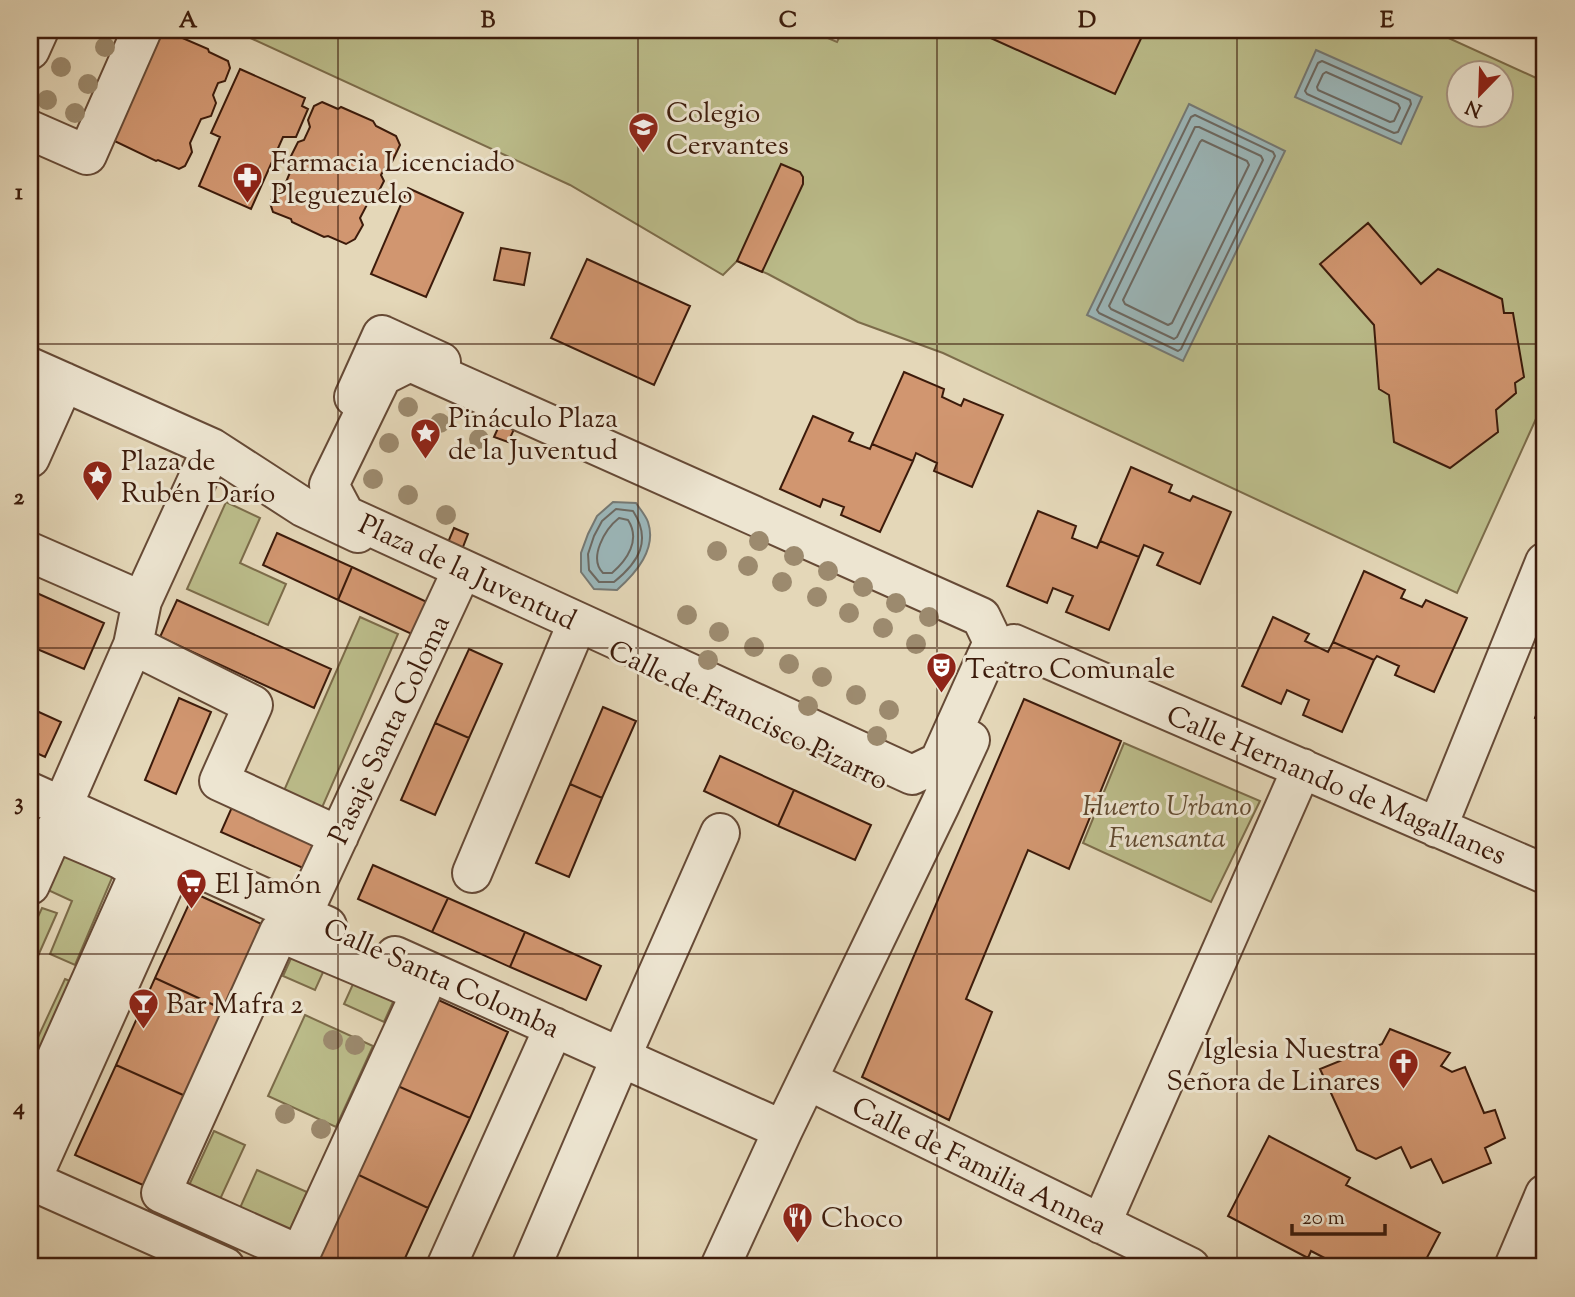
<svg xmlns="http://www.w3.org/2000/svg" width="1575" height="1297" viewBox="0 0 1575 1297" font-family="'Sorts Mill Goudy',serif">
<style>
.green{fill:#bbbc8a;stroke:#7c6c4a;stroke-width:2;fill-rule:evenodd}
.water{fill:#9bb7ba;stroke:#757974;stroke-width:2}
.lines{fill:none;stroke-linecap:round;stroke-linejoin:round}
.shore{stroke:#6c6962;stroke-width:2}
.building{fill:#d19670;stroke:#3c1b0b;stroke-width:2}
.minor-casing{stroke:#664a36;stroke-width:42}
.minor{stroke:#ede5d1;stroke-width:38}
.tree{fill:#9c8a6e}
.grid{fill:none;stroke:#3c1b0b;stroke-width:2;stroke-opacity:0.55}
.labels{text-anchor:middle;stroke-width:6;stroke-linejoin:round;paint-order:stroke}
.poi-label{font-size:28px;fill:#3c1b0b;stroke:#ede5d1;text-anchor:start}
.street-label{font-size:28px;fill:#3c1b0b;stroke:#ede5d1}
.park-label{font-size:28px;font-style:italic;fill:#624b31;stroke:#ede5d1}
.neatline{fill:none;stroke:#3c1b0b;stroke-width:2.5}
.grid-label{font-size:23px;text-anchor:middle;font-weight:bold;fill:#3c1b0b}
</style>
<rect width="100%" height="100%" fill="#e4d7b8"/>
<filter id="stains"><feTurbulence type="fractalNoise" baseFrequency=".00286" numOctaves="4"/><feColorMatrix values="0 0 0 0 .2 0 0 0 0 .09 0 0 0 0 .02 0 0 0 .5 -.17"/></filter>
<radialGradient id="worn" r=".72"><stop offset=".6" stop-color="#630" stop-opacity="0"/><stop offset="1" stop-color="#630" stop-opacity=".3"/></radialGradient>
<path class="green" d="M233,30H809L837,42L843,30H1431L1545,82V399L1457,593L943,353L858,322L768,274L737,261L723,275L570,185ZM1460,74H1502V116H1460Z
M226,502L260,518L240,563L286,584L268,625L187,589Z
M360,617L398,634L317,819L279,802Z
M1124,743L1260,801L1211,902L1083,843Z
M70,838L120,859L75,965L50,954L72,901L48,890Z
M42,908L57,913L30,974V934Z
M297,945L329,959L315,990L283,976Z
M358,973L398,991L384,1022L344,1004Z
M65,979L82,986L52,1056L33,1048Z
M305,1015L373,1046L336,1127L268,1096Z
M214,1131L245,1145L216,1208L185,1194Z
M257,1170L307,1192L285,1241L235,1219Z"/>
<path class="water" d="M1316,50L1422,97L1401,144L1295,97Z
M1189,104L1285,151L1183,361L1087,315Z
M613,502L636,503C640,509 646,516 648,522C657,549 636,573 617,590L594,589L581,572V553L588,534L597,516Z"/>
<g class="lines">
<path class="shore" d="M1322,61L1410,100L1411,104L1398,132L1394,133L1307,94L1305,91L1318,63Z
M1326,72L1398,104L1400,108L1394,121L1390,122L1318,90L1317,87L1323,74Z
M1195,115L1273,152L1275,156L1181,349L1178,351L1099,313L1097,310L1191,117Z
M1195,127H1199L1261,156L1263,160L1177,337L1174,339L1111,309L1109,306Z
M1202,140L1247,161L1249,165L1172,323L1168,325L1125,304L1123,300L1200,142Z
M616,509L633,511C652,540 639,562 614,582H599L589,570L588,554L594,536L602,521Z
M619,518L628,520C641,540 627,560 612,573H603C588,558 605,529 619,518Z"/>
</g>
<path class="building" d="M146,30H164L208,49L209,52L228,61L230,68L225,81L218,83L213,95L216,103L211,116L201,119L190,143L192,152L185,166L179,169L158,160L156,161L102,135Z
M973,30H1145L1115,94Z
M240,69L305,98L302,106L308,109L296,137H283L251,209L199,186L220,137L211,133Z
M322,102L338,109L341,107L373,121L376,126L396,136L400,145L392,162L387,164L381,175L384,181L377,195L371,197L360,218L363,225L355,239L346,244L328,236L324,237L292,222L291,219L273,212L270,203L276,190L284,187L291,170L287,164L298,142L304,140L310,127L308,120L314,106Z
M781,164L800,172L803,177V184L762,272L737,261Z
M408,188L463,213L426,297L371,274Z
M1368,223L1421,284L1438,269L1502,299L1504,313H1513L1524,377L1515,383L1516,393L1496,410L1498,432L1450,468L1394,442L1389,395L1379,389L1374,325L1320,264Z
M501,248L530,253L524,285L494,280Z
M587,259L690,306L654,385L551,338Z
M904,372L944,389L942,397L961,406L964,399L1003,415L972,487L934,471L937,463L916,453L913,461L872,444Z
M813,416L853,433L849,441L870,449L872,444L913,461L880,532L841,515L844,507L823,499L820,507L780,489Z
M503,417L517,423L508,442L494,437Z
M1131,467L1172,485L1169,492L1190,501L1193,496L1231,512L1200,584L1157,565L1163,553L1144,545L1139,557L1100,541Z
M1038,511L1076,526L1072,538L1097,548L1100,541L1139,557L1109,630L1066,612L1073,596L1053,588L1047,603L1007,586Z
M454,528L468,534L461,552L446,547Z
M277,533L352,567L338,600L263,565Z
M352,567L429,603L416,636L338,600Z
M1364,571L1405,590L1401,598L1422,607L1426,600L1467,618L1434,692L1395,675L1399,666L1377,656L1374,660L1333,642Z
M30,590L104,623L84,669L30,646Z
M177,600L331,669L314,708L160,637Z
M1273,617L1309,634L1305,641L1328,652L1333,642L1374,660L1342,732L1303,715L1309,700L1287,690L1281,704L1242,686Z
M469,649L502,664L469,738L435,723Z
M1545,693V722L1535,718Z
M179,698L211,712L176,794L145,780Z
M1024,699L1121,741L1069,869L1028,850L966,999L992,1012L949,1120L862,1077Z
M603,707L636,721L602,798L570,784Z
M30,708L61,722L45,757L30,750Z
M435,723L469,738L435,815L401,800Z
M720,756L794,790L778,826L704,791Z
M570,784L602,798L569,877L536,863Z
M794,790L871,825L855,860L778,826Z
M236,798L318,834L303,868L221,832Z
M373,865L448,898L432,932L358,899Z
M194,893L279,932L240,1017L155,978Z
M448,898L525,932L510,967L432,932Z
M525,932L601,966L586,1000L510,967Z
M155,978L240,1017L201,1103L116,1065Z
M421,992L508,1032L470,1118L382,1079Z
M1390,1029L1450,1053L1441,1066L1452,1072L1465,1067L1484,1113L1495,1110L1505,1138L1485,1148L1491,1163L1443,1183L1431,1159L1411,1168L1401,1147L1376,1159L1357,1150L1320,1069L1382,1044Z
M116,1065L201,1103L161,1193L75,1155Z
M382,1079L470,1118L428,1208L342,1167Z
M1269,1136L1350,1178L1346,1185L1440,1233L1422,1267H1342L1311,1251L1308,1258L1228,1216Z
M342,1167L428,1208L401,1267H327L300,1255Z
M30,1259L49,1267H30Z"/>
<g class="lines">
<defs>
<path id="minor" d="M30,50L39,30
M30,130L87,155L142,30
M410,362L981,617L993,642L939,762L912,775L345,515L329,485L382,376Z
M30,367L212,448L303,507L358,533
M354,397L382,335L441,362
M30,458L64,382
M30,552L142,601
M1014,644L1545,874
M133,645L253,705L219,781L339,836
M30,792L327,926
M62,807L133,645L142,601L212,448
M1437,828L1545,562
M472,873L574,631
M30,885L54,831L120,859L140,871L30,1117
M302,915L457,581
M279,932L421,992L300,1255L161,1193Z
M395,956L783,1130
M807,1080L1190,1267
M30,1180L225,1267
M31,1181L176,858
M1101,1224L1302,768
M446,1267L554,1027
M531,1267L621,1057L720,833
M720,1267L783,1130L940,805L970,740
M1514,1267L1545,1194"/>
</defs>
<use href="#minor" class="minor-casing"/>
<use href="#minor" class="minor"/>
</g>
<g class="tree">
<circle cx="105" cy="47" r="10"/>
<circle cx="61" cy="67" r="10"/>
<circle cx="88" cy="84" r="10"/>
<circle cx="47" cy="100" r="10"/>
<circle cx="75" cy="113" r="10"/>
<circle cx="408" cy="407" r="10"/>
<circle cx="440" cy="423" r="10"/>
<circle cx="479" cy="439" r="10"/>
<circle cx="389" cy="443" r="10"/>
<circle cx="373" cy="479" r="10"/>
<circle cx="408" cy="495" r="10"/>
<circle cx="446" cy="515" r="10"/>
<circle cx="759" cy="541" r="10"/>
<circle cx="717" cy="551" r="10"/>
<circle cx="794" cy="556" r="10"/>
<circle cx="748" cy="566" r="10"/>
<circle cx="828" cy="571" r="10"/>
<circle cx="782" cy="582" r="10"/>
<circle cx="863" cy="587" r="10"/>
<circle cx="817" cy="597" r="10"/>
<circle cx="896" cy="603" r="10"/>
<circle cx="849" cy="613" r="10"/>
<circle cx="687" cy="615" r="10"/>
<circle cx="929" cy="617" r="10"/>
<circle cx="883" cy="628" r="10"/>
<circle cx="719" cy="632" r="10"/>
<circle cx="916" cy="644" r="10"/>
<circle cx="754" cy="647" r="10"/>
<circle cx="708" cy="660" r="10"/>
<circle cx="789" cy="664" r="10"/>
<circle cx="822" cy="677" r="10"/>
<circle cx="856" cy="695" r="10"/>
<circle cx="808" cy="706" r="10"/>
<circle cx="889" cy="710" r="10"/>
<circle cx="877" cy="736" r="10"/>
<circle cx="333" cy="1040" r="10"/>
<circle cx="355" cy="1045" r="10"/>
<circle cx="285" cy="1114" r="10"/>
<circle cx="321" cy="1129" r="10"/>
</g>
<path class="grid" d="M338,30V1267M638,30V1267M937,30V1267M1237,30V1267M30,344H1545M30,648H1545M30,954H1545"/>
<defs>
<symbol id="school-pin" viewBox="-11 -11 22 30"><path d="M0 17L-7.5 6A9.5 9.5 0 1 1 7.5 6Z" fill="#8f2418" stroke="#ede5d1"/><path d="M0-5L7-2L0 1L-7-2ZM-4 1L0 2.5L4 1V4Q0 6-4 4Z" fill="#fff"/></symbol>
<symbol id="pharmacy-pin" viewBox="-11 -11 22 30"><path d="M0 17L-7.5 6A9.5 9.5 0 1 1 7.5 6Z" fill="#8f2418" stroke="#ede5d1"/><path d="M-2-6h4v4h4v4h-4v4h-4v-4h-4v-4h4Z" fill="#fff"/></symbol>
<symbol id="sight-pin" viewBox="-11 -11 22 30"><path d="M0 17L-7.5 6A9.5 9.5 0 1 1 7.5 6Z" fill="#8f2418" stroke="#ede5d1"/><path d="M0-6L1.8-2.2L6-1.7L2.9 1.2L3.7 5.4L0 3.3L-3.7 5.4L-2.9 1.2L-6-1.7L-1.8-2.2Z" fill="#fff"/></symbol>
<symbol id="theatre-pin" viewBox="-11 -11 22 30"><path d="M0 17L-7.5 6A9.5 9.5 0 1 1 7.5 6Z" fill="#8f2418" stroke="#ede5d1"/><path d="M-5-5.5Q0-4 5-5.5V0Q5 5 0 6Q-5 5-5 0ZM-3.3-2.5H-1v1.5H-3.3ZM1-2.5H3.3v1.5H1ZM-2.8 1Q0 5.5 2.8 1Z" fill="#fff"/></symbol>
<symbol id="supermarket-pin" viewBox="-11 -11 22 30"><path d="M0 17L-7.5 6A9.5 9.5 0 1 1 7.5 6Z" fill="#8f2418" stroke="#ede5d1"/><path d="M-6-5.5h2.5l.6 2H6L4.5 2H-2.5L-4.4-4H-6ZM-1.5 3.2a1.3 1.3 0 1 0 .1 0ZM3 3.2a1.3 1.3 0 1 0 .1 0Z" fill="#fff"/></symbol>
<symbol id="bar-pin" viewBox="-11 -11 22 30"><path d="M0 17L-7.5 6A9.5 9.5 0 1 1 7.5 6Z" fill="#8f2418" stroke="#ede5d1"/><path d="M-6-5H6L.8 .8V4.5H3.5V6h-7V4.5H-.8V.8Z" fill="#fff"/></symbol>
<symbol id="church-pin" viewBox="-11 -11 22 30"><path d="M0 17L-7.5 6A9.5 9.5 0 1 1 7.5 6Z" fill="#8f2418" stroke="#ede5d1"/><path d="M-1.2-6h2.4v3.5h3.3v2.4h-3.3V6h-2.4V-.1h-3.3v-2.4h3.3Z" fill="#fff"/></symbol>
<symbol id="restaurant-pin" viewBox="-11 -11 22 30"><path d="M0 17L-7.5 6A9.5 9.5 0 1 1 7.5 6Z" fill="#8f2418" stroke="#ede5d1"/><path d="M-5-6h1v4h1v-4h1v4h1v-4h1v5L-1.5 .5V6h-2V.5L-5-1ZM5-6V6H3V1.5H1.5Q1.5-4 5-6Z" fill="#fff"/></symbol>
</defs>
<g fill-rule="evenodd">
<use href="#school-pin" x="626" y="110" width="35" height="47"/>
<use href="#pharmacy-pin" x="230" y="160" width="35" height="47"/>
<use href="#sight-pin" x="408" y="416" width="35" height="47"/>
<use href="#sight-pin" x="80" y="458" width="35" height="47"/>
<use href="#theatre-pin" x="924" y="650" width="35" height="47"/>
<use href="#supermarket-pin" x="174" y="866" width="35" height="47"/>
<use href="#bar-pin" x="126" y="986" width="35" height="47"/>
<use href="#church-pin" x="1386" y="1046" width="35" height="47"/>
<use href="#restaurant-pin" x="780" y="1200" width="35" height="47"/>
</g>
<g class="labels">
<g class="poi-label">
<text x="666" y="122">Colegio<tspan x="666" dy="32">Cervantes</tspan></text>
<text x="271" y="171">Farmacia Licenciado<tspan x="271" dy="32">Pleguezuelo</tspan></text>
<text x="448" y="427">Pináculo Plaza<tspan x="448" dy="32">de la Juventud</tspan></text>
<text x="121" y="470">Plaza de<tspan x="121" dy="32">Rubén Darío</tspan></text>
<text x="965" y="678">Teatro Comunale</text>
<text x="215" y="893">El Jamón</text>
<text x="166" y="1013">Bar Mafra 2</text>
<text x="1380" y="1058" text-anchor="end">Iglesia Nuestra<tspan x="1380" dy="32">Señora de Linares</tspan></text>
<text x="821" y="1227">Choco</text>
</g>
<g class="street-label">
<text transform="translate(468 571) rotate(25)" y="10">Plaza de la Juventud</text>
<text transform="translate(749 714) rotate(26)" y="10">Calle de Francisco Pizarro</text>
<text transform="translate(388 729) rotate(-65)" y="10">Pasaje Santa Coloma</text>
<text transform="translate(1337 784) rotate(23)" y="10">Calle Hernando de Magallanes</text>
<text transform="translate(442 977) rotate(24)" y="10">Calle Santa Colomba</text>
<text transform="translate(980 1165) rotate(26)" y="10">Calle de Familia Annea</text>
</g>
<g class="park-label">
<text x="1167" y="815">Huerto Urbano<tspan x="1167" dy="32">Fuensanta</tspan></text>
</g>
</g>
<rect width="1575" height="1297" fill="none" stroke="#e4d7b8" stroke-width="77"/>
<g transform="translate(1480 94) rotate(203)"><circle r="33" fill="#ede5d1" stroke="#a69482" stroke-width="2"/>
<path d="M0-5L12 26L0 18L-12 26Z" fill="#8f2418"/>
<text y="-10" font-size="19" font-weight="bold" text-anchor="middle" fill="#3c1b0b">N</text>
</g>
<path d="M1292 1224v10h93v-10" fill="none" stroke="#3c1b0b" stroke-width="3.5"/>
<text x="1302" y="1224" font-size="21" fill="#3c1b0b" stroke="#ede5d1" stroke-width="5" paint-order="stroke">20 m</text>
<rect x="38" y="38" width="1498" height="1220" class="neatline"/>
<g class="grid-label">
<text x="188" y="27">A</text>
<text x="488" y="27">B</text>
<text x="788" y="27">C</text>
<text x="1087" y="27">D</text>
<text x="1387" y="27">E</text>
<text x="19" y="199">1</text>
<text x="19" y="504">2</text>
<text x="19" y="809">3</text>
<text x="19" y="1114">4</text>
</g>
<rect width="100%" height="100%" filter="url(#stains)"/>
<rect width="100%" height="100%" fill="url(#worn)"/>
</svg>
